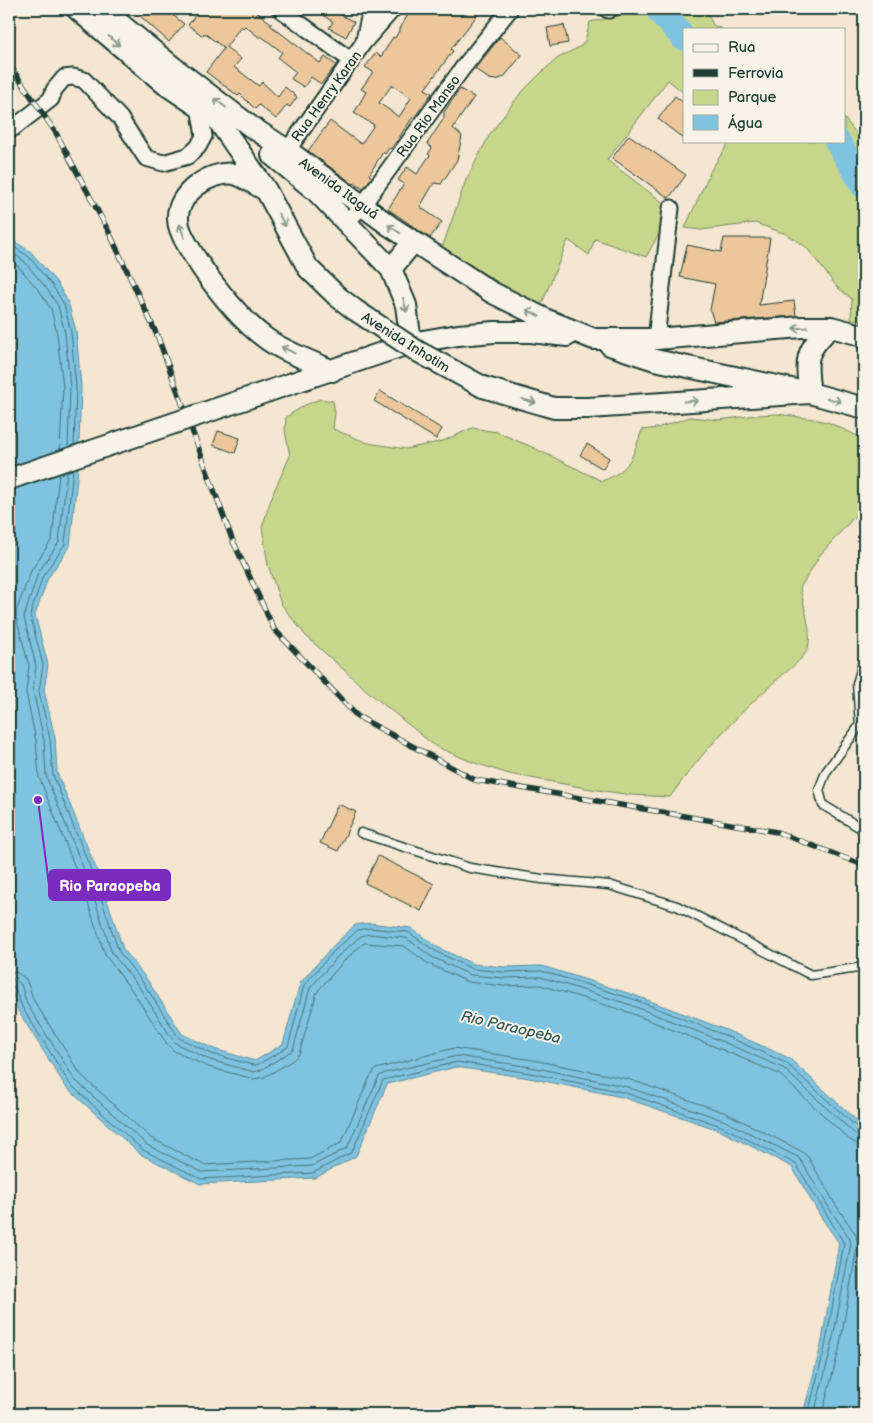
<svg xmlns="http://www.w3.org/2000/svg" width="873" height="1423" viewBox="0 0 873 1423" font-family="'Balsamiq Sans',sans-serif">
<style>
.green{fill:#c7d68b;stroke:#738a60}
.water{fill:#7fc3e0;stroke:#598d9b}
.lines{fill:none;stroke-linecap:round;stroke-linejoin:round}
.shore{stroke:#457379;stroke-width:1}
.river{stroke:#7fc3e0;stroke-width:26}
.building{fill:#ecc79c;stroke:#1f3d34;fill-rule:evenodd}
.lane-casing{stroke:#1f3d34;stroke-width:11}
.street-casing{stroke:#1f3d34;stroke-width:19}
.secondary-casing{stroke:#1f3d34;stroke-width:24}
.lane{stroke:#f7f3e8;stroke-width:8}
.street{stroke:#f7f3e8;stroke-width:15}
.secondary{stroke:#f7f3e8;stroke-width:20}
.rail-casing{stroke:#1f3d34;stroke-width:5.5}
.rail{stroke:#f7f3e8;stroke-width:4;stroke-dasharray:11;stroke-linecap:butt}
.secondary-bridge-casing{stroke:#1f3d34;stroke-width:24;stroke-linecap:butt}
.secondary-bridge{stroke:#f7f3e8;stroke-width:20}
.oneway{stroke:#8b988e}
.labels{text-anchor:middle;stroke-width:4;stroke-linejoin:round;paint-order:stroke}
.street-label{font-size:14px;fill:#1f3d34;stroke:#f7f3e8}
.water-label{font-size:15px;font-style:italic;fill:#325856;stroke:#f7f3e8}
.leader{fill:none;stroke:#7b2cbf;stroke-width:2}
.callout-dot{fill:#7b2cbf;stroke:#f7f3e8;stroke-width:2}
.callout{fill:#7b2cbf;stroke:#7b2cbf;stroke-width:2}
.callout-label{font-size:15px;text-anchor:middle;font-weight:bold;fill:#fff}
</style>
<rect width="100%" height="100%" fill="#f4e6d1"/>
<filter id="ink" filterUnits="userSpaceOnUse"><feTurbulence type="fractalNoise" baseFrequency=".02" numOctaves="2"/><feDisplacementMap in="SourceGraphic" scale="10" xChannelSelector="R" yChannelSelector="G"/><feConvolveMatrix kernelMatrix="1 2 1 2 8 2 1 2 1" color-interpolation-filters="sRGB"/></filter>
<g filter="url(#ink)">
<path class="green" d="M620,9H706L713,25L722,29H684V93L668,80L607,160L665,204L660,232L646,257L595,239L589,255L568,240L540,308L442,248L466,180L490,134L520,94L543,71L558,58L581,46L585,41L590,22L619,16Z
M844,118L864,143V321L851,319L852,299L837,287L806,247L786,234L755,223L701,230L685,228L711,170L730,141H844Z
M320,399L333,401L335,413L333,429L368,443L406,449L443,441L472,428L497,432L532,447L602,481C631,470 632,457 642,430L657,428L690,417L719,420L756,415L777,414L814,419L830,423L864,439V506L820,555L800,588C803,604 813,633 808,648C805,658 787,671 779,678C738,714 702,752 670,797L631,795L591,789L509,774L472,762L435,746L372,695L306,636L281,604L268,565L262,527L274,491L290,456L285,431L286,417L305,405Z"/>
<path class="water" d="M9,238L31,252L57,283L68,302L76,331L81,387L78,468L70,546L48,578L35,615L48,665L44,690L55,738L57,773L100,878L123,949L148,981L182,1034L214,1049L255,1061L283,1044L300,983L331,948L355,925L369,923L411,928L437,947L473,964L504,967L542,966L634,995L726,1030L789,1058L864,1127V1414H803L821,1346L839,1243L821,1217L792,1167L719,1130L622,1097L529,1078L456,1067L387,1084L356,1156L315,1178L200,1184L140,1154L66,1087L17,1009L9,983Z"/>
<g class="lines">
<path class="shore" d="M9,244L28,256L52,285L64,304L71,332L76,387L74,445
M9,251L24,261L47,289L58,306L65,333L70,387L68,447
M9,260L19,267L41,293L51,309L57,334L63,387L60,450
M73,469L65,544L43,576L30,615L43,665L39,691L50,739L53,775L95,880L119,952L144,984L179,1038L212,1054L253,1065H257L288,1047L304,985L334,951L358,930L369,928L408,932L435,951L472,969L504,972L542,971L633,999L724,1035L786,1063L859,1129L864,1131
M67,471L59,542L38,573L24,617L36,666L33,691L44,740L46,776L89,882L112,953L139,987L173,1040L177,1044L210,1060L254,1072L261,1070L293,1050L310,988L339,955L361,936L369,934L406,938L432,957L470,975L504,978L541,977L631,1005L721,1041L783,1068L855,1134L864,1137
M59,474L52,539L31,571L17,609L16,617L29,666L26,692L36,741L39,777L82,885L105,955L133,992L167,1044L174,1051L208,1067L254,1079L265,1077L293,1060L299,1054L317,992L344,961L364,943L404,946L429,964L468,982L504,986L540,985L628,1012L718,1048L779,1074L850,1140L857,1144L864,1145
M9,971L18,973L26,979L34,1001L81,1075L151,1138L204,1165L310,1159L341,1143L370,1077L376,1069L454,1048L533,1060L628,1079L726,1113L801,1151L808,1157L837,1207L855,1233L858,1242L839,1350L822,1414
M9,978L15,980L21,984L27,1004L75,1080L147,1145L202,1172L312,1166L347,1148L379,1076L385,1073L457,1056L531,1067L624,1086L723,1120L798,1157L802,1162L831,1211L849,1237L851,1243L831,1349L814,1414
M9,985L15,988L22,1007L70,1084L143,1150L201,1179L313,1173L352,1152L383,1080L457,1062L530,1073L623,1092L721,1126L796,1164L844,1243L825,1347L808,1414"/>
<path class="river" d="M660,9V12L684,38
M837,141L864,186"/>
</g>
<path class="building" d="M145,9H165L184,24L169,42L140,16Z
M200,9H253L272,24L270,25L320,63L325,57L336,65L321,84L311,77L304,87L291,79L296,72L278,58L282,52L261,36L260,38L245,26L243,28L241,26L226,47L241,59L234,67L259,86L262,82L278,97L285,87L297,97L290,107L287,105L276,119L259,105L255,109L240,94L238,96L206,72L224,48L204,33L203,36L188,25Z
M314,9H330L354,22L346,37L329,28L333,22Z
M411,9H482L451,49L453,51L425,89L432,93L414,118L413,117L391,149L389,148L385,154L383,152L369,175L372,177L363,189L354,183L353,184L308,151L330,121L361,144L374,125L354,113L366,92L361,89L373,72L365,67L376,53L381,57L393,37L395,38ZM392,85L411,98L399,117L379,103Z
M564,25L568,43L550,46L547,28Z
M500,37L522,55L504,77L496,80L489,79L475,69Z
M460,89L474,97L453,128L462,136L457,160L441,184L434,183L420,207L442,222L430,238L388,209L404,184L398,180L407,167L417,174L430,155L428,154L432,148L427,144L444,118V112Z
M675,96L684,103V139L658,119Z
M629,135L686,175L669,198L612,158Z
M724,238H770L759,305L794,301L796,316L714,322L710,310L715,284L680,277L687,245L721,252Z
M380,391L442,429L436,439L374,401Z
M218,431L240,438L235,453L213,445Z
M587,444L609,458L603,469L580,455Z
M338,804L356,812L338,851L320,843Z
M378,856L434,884L421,911L365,883Z"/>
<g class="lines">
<defs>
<path id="lane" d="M864,659L857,684L860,725L864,729
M860,725L826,772L819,790L823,805L864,830
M361,833L470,868L542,879L609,885L677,906L811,975L864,967"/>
<path id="street" d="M280,9L352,61
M606,9L609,10
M364,40L371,9
M12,129L51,99L54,90L64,78L73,77L84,80L120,118L146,158L163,163L188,156L198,147L204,136L199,107
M282,158L364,42L393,9
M346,223L362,206L462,69L510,9
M656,339L671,208"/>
<path id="secondary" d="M77,9L165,84L217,119L266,190L308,268L338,297L355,310
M102,9L173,67L250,126L287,150L390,226L491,292L547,320L594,339H656L802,327H831L861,335L864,338
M272,155L316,191L391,269L406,305L411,343
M264,189C255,185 244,176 234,174C211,170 176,194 178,219C178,227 183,237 187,244C203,273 237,317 264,337C281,351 312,361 332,371
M391,269L413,242
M610,345L655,360L810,393
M483,387L554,408H589L810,393L864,408
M269,391L411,343L458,335L494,332H531L567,336
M810,393C805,359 805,351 831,327"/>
</defs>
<use href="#lane" class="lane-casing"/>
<use href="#street" class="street-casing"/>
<use href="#secondary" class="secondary-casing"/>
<use href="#lane" class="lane"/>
<use href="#street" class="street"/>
<use href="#secondary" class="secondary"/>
<defs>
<path id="rail" d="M9,64L56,133L109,232L157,335L232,539L274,629L357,716L475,780L777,832L858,863L864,867"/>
</defs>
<use href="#rail" class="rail-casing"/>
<use href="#rail" class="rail"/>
<defs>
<path id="secondary-bridge" d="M355,310L417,351L483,387
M9,479L269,391"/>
</defs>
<use href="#secondary-bridge" class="secondary-bridge-casing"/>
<use href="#secondary-bridge" class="secondary-bridge"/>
</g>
<defs><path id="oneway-shaft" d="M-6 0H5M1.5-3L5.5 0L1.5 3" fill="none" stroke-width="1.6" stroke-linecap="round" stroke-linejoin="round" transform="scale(1.25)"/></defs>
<g class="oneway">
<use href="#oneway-shaft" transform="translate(114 41) rotate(41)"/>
<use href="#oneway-shaft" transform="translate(220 103) rotate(-143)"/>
<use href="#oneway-shaft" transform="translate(282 220) rotate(61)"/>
<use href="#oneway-shaft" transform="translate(394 229) rotate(-146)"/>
<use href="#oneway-shaft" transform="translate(182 231) rotate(-110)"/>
<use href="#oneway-shaft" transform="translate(405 305) rotate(76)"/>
<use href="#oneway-shaft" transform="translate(533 313) rotate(-153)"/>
<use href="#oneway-shaft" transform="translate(800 328) rotate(177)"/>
<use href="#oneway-shaft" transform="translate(288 350) rotate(-153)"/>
<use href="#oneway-shaft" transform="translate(834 400) rotate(16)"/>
<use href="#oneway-shaft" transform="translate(529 401) rotate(16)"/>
<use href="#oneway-shaft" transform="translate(691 401) rotate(-4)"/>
</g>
</g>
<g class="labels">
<g class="street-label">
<text transform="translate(326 96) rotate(-54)" y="5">Rua Henry Karan</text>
<text transform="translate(428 116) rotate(-54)" y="5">Rua Rio Manso</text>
<text transform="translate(339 188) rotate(36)" y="5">Avenida Itaguá</text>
<text transform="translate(406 342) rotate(32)" y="5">Avenida Inhotim</text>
</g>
<g class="water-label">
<text transform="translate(511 1027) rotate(13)" y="5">Rio Paraopeba</text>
</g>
</g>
<path class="leader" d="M38 800L49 885"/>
<circle class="callout-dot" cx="38" cy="800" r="5"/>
<rect class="callout" x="49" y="870" width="121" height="30" rx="5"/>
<g class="callout-label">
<text x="110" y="891">Rio Paraopeba</text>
</g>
<rect width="873" height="1423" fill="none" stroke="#f7f3e8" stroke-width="30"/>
<rect x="15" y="15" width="843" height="1393" fill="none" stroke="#1f3d34" stroke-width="2" filter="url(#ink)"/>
<rect x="683" y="28" width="162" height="115" fill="#f7f3e8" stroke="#a1aaa0"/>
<rect x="693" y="44" width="25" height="8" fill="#f7f3e8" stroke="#a1aaa0"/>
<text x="728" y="52" font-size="15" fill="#1f3d34">Rua</text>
<rect x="693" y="69" width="25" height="8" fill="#1f3d34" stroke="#a1aaa0"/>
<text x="728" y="78" font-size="15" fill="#1f3d34">Ferrovia</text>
<rect x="693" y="90" width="25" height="15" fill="#c7d68b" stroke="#a1aaa0"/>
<text x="728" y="102" font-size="15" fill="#1f3d34">Parque</text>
<rect x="693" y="115" width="25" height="15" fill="#7fc3e0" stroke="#a1aaa0"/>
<text x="728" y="128" font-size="15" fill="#1f3d34">Água</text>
</svg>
